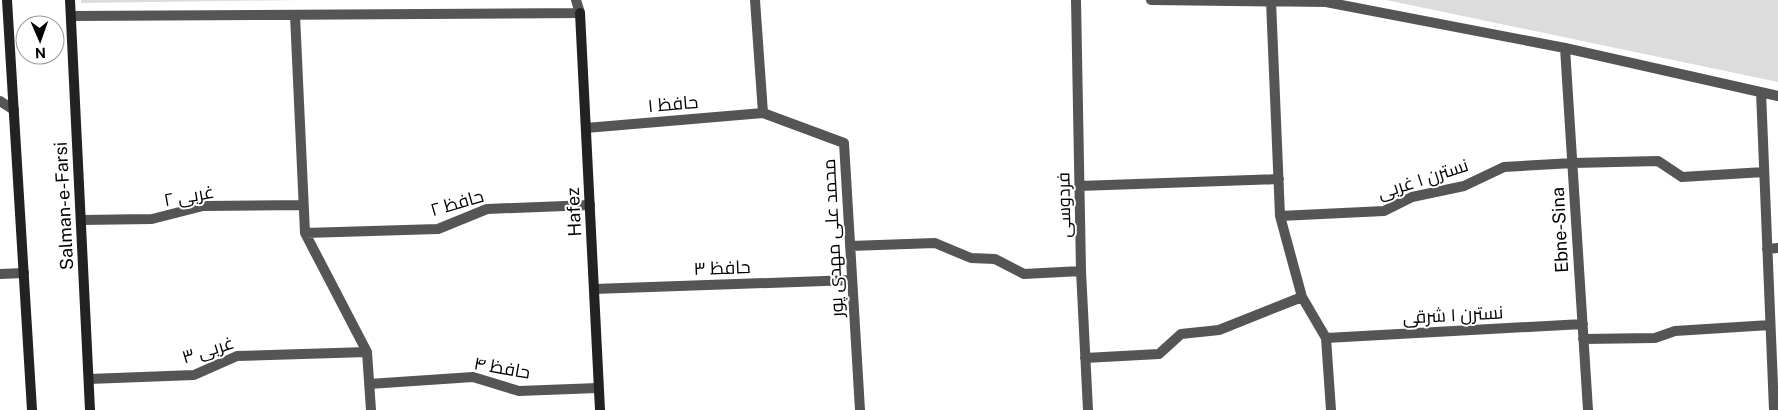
<svg xmlns="http://www.w3.org/2000/svg" width="1778" height="410" viewBox="0 0 1778 410" font-family="'Public Sans',Cairo,sans-serif">
<style>
.green{fill:#dcdcdc}
.lines{fill:none;stroke-linecap:round;stroke-linejoin:round}
.street{stroke:#555;stroke-width:10}
.secondary{stroke:#222;stroke-width:10}
.labels{text-anchor:middle;stroke-width:4;stroke-linejoin:round;paint-order:stroke}
.street-label{font-size:18px;fill:#000;stroke:#fff}
</style>
<rect width="100%" height="100%" fill="#fff"/>
<path class="green" d="M81,0H300L81,3Z
M1386,0H1778V82Z"/>
<g class="lines">
<path class="street" d="M755,0L763,113L844,143L860,410
M1076,0L1081,271L1088,410
M1151,0L1326,2L1565,48L1778,96
M1271,1L1280,216L1302,297L1326,338L1331,410
M295,15L305,233L367,352L371,410
M71,16L580,13L576,0
M1565,48L1588,410
M1761,92L1774,410
M0,101L14,110
M586,128L763,113
M1079,186L1279,179
M1280,216L1384,211L1412,197L1464,186L1504,167L1573,163L1658,161L1682,177L1764,172
M81,220L152,219L203,206L303,205
M305,233L438,229L487,209L590,205
M850,246L935,243L971,258L995,259L1024,274L1081,271
M1767,249L1778,248
M0,274L24,273
M594,289L852,280
M1326,338L1583,324
M1583,339L1655,338L1675,331L1770,325
M1085,358L1159,354L1181,334L1219,330L1302,297
M89,379L194,375L237,356L367,352
M369,384L473,377L519,391L598,388"/>
<path class="secondary" d="M7,0L32,410
M70,0L90,410
M580,13L600,410"/>
</g>
<g class="labels">
<g class="street-label">
<text transform="translate(673 104) rotate(-5)" y="6">حافظ ۱</text>
<text transform="translate(1423 179) rotate(-18)" y="6">نسترن ۱ غربی</text>
<text transform="translate(189 196) rotate(-10)" y="6">۲ غربی</text>
<text transform="translate(457 203) rotate(-16)" y="6">حافظ ۲</text>
<text transform="translate(1064 205) rotate(-91)" y="6">فردوسی</text>
<text transform="translate(64 206) rotate(-93)" y="6">Salman-e-Farsi</text>
<text transform="translate(574 212) rotate(-93)" y="6">Hafez</text>
<text transform="translate(1560 230) rotate(-93)" y="6">Ebne-Sina</text>
<text transform="translate(833 238) rotate(-93)" y="6">محمد علی مهدی پور</text>
<text transform="translate(722 268) rotate(-2)" y="6">حافظ ۳</text>
<text transform="translate(1453 315) rotate(-3)" y="6">نسترن ۱ شرقی</text>
<text transform="translate(208 350) rotate(-17)" y="6">۳ غربی</text>
<text transform="translate(502 368) rotate(10)" y="6">حافظ ۴</text>
</g>
</g>
<g transform="translate(40 40) rotate(178)"><circle r="24" fill="#ffffff" stroke="#999999"/>
<path d="M0-4L9 19L0 12L-9 19Z" fill="#000000"/>
<text y="-8" font-size="14" font-weight="bold" text-anchor="middle" fill="#000000">N</text>
</g>
</svg>
